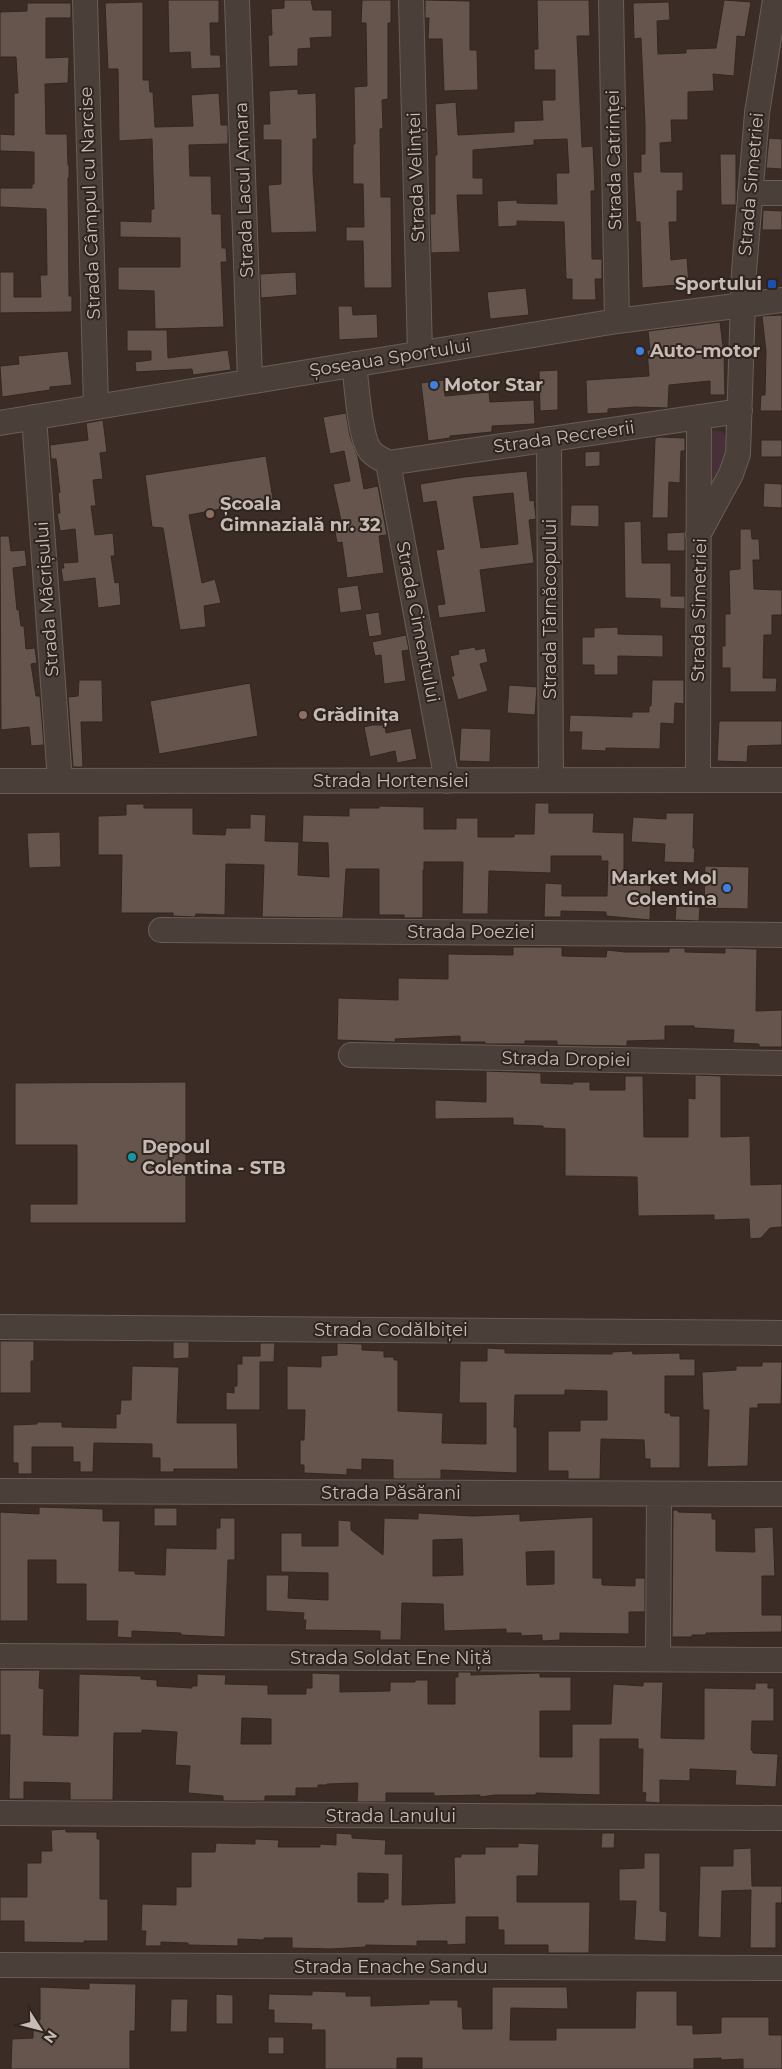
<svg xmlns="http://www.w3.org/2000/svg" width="782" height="2069" viewBox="0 0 782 2069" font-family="Montserrat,sans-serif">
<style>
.green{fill:#473037}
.building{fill:#65554c;stroke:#322720;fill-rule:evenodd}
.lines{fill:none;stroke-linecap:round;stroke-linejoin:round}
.minor-casing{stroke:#695e57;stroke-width:26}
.minor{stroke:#4b4039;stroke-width:24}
.transit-dot{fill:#1a4fb4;stroke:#30251e;stroke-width:2}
.shop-dot{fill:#3f7fe0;stroke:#30251e;stroke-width:2}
.education-dot{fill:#8d6e63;stroke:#30251e;stroke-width:2}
.culture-dot{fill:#0f9aa8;stroke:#30251e;stroke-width:2}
.labels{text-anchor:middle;stroke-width:4;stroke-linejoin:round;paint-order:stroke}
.street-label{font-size:18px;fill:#c7bcb5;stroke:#30251e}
.poi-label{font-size:18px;font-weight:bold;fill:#c7bcb5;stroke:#30251e;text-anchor:start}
</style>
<rect width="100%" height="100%" fill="#3b2d26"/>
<path class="green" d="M714,430L722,432C737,448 721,471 713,486L710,484L708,435Z"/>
<path class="building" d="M168,0H219V23H210L211,55H220L221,68L191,69L190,52L169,53Z
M284,0H311L313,10H332V37L310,38L311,48L298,49V66L269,67L268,35H272L271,9L284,8Z
M362,0H391V23H388V99L382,100L383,128L380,129L381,197H391L392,288H364L363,241H346V227H364L363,184H353V144H355L354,87L367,86L366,23H361Z
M425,0L470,1V50H477L478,90L444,91L442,39H428L429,18H425Z
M537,0H589L590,36H577L582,147L593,146L594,166L595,191H591L592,259H602V279H595L596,300H572V279H566L564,222L517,221V226L498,227L497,201L517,200V203L557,204L556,173H569L567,139L534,140V145L473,150V178H483V195H457L460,252L431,253L430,214H435V155H437L435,104L456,102L458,135L514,132V121L543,120L542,100H555V70H534V49H538Z
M724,0L751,2L745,37L737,36L734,76L713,74L714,91L688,92V120H671L672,142L660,143L661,172H683V191H677V222H669L671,260L687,258L689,284L642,288L640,222H636L633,172H641V154H645V125L641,38L634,39L633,3L669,2L670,20L657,21L658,54L686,53V49L716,48Z
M143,2V80H149L150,92H153L155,127L193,126L191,95L219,93L221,125H228V144L189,145L190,176H211L212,214H221L222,248H226L227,262H221L224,327L155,329L154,291L118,290V267H180V238L120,237V221L151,222V209H154L152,139L119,141L118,69H108L105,3Z
M27,3H71V18H46V58L69,57L68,83L45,84L46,134H67L68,165H69V178H68L69,296H72V312L0,313V272H14V297H41L40,275H47L46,209L0,207V188H32V184H34V152L0,151V134L14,135V93H18L16,57H0V12L27,11Z
M298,89V94L316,93L317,139H313V173L317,232L271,233L268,185L281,184V140H263V124H270L269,91Z
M769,138L782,139V169L766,168Z
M720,154H736V205H721Z
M763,210L782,211V230H762Z
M296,272L297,295L261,298L260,274Z
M526,288L529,315L490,319L487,292Z
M338,306H352L353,315L377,314L378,338L339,340Z
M782,315V411H760L761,395H765L766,352L762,316Z
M720,322L724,354L725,395H710V381L669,385L668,408L635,407L608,409V413L587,414L586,380L649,376L647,350H650L648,331Z
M127,330H167L168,358L228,350L231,370L193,375L192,369L136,372L135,362L151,360V351H127Z
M68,351L72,385L50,387V390L2,397L0,366L19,364L18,356Z
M558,370V410L540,411L539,371Z
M444,380L445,396L489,392L490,402L534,400L535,424L492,426V432L450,436V438L428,441L421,383Z
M346,413L350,436L358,457L364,489L378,486L387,535L379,536L384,573L347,578L342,542L337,543L334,526L342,525L333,484L350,481L344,451L330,454L323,417Z
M103,420L107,452L100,453L103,479L93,480L96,506H91L95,535L113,533L115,556H111L115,583L119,582L121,605L98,608L95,578L63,582L61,568H64L63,563L78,562L75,529L60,531L57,513H60L58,493L60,492L56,459H51L50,445L88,440L86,423Z
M659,437L685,438V451H681L680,483L669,482L668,518H652L655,438Z
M761,440H782V457H761Z
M600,451V466L585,467V452Z
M266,456L274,505L254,509L253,503L189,515L202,583L215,579L221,603L204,606L206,627L180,630L163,528L152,527L145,475Z
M527,471L530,501L534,500L536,517V519L529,520L534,563L480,570L486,612L439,618L437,605L445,604L436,550L444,549L436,501L423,503L420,484L464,477ZM513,493L518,544L481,548L473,497Z
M764,483L782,484V508L763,507Z
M571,505H599V527L570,526Z
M641,521L642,563H671V596H685V609L660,608V599L625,598L624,522Z
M740,529H751L752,539H759L760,560H753L754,589L782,590V615H772V635H764L763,678H777L776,692H730V668H722V646H725V614H730L729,570L740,569Z
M685,532V551H667V533Z
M0,536H9L11,551L25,550L27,566L13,568L17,610H19L21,626H24L26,649L35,648L37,663L31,664L36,696H40L44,745L31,746L29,727L1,730Z
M358,585L362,610L340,613L337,588Z
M379,612L382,635L369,637L365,614Z
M618,627V634L663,635V657L618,656V675H594V665H582V637H594V628Z
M406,635L409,650L402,651L406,681L384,684L381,655L375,656L372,642Z
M475,647L476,650L485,648L488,662L480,664L488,691L458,700L451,676H454L450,656L459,654L458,650Z
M79,680H102L103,722H81L83,767H73L68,697L78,696Z
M652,680H684V704L675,703L674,724L661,723L660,749L606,748V751L581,750L582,732H569L570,715L632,717V712H649V706H651Z
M250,683L258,736L159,754L150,701Z
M509,685L537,687L535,715L507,713Z
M719,721H782V745L748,746L747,762L717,761Z
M372,725H385L386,733L411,728L417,759L397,763L395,751L370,757L364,727Z
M461,728L491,729L490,762L459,761Z
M535,803H549V813H594L593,832L624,833V884L651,885L650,920L606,916V912L561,911V917H544L545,883L562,884V896H607L608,861H601V856H551V873L489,871L488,914H462L463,862H424V870H423V918H404V915H379V869H346L343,918L262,917L264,865L226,864L225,915L196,914L195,917L173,916V913H121L122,855H98V816L126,815V804H144V808H193V834L225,835L226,828H250V814L266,815L265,841L299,842L298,875L329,877L328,843L302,842L303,815L349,816V808H379V806L424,807V829H456V818H478V837H514V834H534Z
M666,813H694L693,848H695L694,863L664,862L665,844L631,842L633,817L666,819Z
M60,832L61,867L29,868L27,833Z
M705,866L749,867L748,909L704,908Z
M676,906L700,907L699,921L675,920Z
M513,947H562V956L606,957L607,950L625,952H669V948H685V952L725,953V948L757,949L756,1011L782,1010V1047H759V1044L733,1043L734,1030L694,1028V1026H665V1040L627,1041V1046L557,1045V1041H525V1044H485V1042H460V1036L395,1039L396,1042L337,1040L338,998L398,1000V978L448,979V954L513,955Z
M486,1071L541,1073V1083L573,1084V1082H590V1090H625V1076H643L644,1137H688V1098L695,1099V1075L721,1076V1137L750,1136L751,1185L782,1184V1227L770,1228L761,1238L750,1239L749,1219L714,1220V1215L638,1216L637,1177L565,1176V1129L543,1128V1126L513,1125V1118L435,1119V1100L486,1102Z
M186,1082V1223H30V1204H77V1145H15V1083Z
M0,1341H34V1361H31V1393H0Z
M173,1342H189V1358L173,1359Z
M260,1343H275L274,1362H260V1410H226V1392L234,1393V1386H237V1364H242V1356H260Z
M337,1343L362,1344V1350L384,1351V1357H394V1360H398V1411L443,1413L442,1443L486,1444V1403H459L460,1361H487V1348L505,1349V1353L612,1354V1352L632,1351L633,1354L680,1353V1359H695V1376H665V1413H670L671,1416H680V1468H650V1459H645L644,1440L601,1439L600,1479H568V1471H548V1431H580V1420H607V1391L565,1390V1395H515L514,1427H517V1473L441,1470V1479H393V1460L362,1459V1470L347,1469V1475L304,1473V1465H300V1440H304L305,1410H287V1366L321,1367V1356L337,1355Z
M762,1362H782L781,1404H758V1408H750L748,1466L707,1467L709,1410H703L702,1372L736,1370V1366H762Z
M132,1366L179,1367L177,1423H237L238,1469H174V1472H160V1458H152V1444L94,1443L93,1472H80V1462H73V1447H32V1474H18V1463H13V1425L37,1424V1422H62V1427L116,1428V1414H120L121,1400H131Z
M39,1507L103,1509V1521H120L119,1571H135V1574L165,1575L166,1548L216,1549V1528H220V1518H235V1560H228L225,1637L181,1635V1633L132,1631V1638L117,1637L118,1621H86V1584H56V1560H28V1621H0V1512L39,1514Z
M154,1508H177V1526H154Z
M673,1510H678V1512L712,1513V1519H716V1551L755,1552L754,1528L773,1527L775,1576H762V1615H782V1632L706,1633V1635H692V1637H672Z
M418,1513L473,1516L520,1514V1521L593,1517V1578H602V1585L635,1586V1578H645V1612H629V1634L560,1633V1640L542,1641V1635L521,1636V1633H506V1629L444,1631L443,1604L402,1603L401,1640H380V1631L305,1630L306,1620H303L304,1613L266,1611V1575H289L288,1598L328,1600V1573L281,1572V1533H302V1546H338V1520L351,1521V1530L383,1555L384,1518L418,1519ZM462,1539L463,1575L433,1576V1540ZM554,1551V1584L527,1585L526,1552Z
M0,1670H40L39,1688L44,1689L43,1735L78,1736L79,1674L141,1676V1679L157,1680V1686L192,1688V1686H197V1674L226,1675L225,1684L268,1685V1694H306V1688H312V1673L340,1674V1692L390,1691V1682H415V1680H428V1704H455V1677H458V1672H471V1675L540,1673V1677H571V1711H540V1757H572V1724H611L613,1684L643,1686V1682H663L661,1738L704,1739V1688L755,1689V1683H768V1688H774V1721H752L751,1750L753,1751V1753L778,1754L776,1787L735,1785L736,1771L690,1769V1781L660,1780V1803L645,1802L646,1793L642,1792L643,1749H638V1739H600V1795L536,1793V1795H495L480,1797V1795L434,1796V1793H386V1802H357L358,1783L327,1784V1785H318V1788H296V1796H265V1801H223V1796L188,1793L190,1766L175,1765L177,1732L142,1730V1733H114L113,1800H70V1783L24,1782V1799H9L10,1735H0ZM242,1718L271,1719V1744H241Z
M66,1829V1832H97V1839H100V1899H108V1941H84V1943L24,1942V1921H0V1897H27V1863H41V1851H52L51,1830Z
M336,1833L352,1834V1838L386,1840L385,1854H403L402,1905L455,1903L454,1857H461V1854H485V1847H518V1843L539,1844L538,1876H517V1902H590L589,1953H548V1945H504V1930H498V1917H466V1944L447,1945V1941H417V1946L366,1945V1947L330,1949L292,1948V1938H264V1940L238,1939V1946L188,1945V1943L161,1942V1946H145L146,1931H141L142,1904L176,1905V1887H191V1852H215L216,1843L255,1844V1839L279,1840L278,1847H320V1844L336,1845ZM358,1873L388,1874V1899H384V1902H358Z
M602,1833H615L614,1848H601Z
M751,1848L752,1886H782V1903H776V1948H750L751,1890L722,1891L721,1938L698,1937L700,1866H733V1849Z
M644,1853H660V1911L667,1912L666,1942L634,1940L636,1901H619V1869L644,1868Z
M89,1983L136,1984L135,2031H130V2069H11L12,2039L33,2038V2020H40V1987L89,1989Z
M492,1987H567L568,2009L511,2008L510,2040H556V2028H635L636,1991H677V2025H693V2034L721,2033V2017H769V2035H782V2069H743V2059L721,2060V2058L694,2059V2069H422V2058H397V2069H325V2030H311L312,2024L274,2023V2010H268L269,1994L312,1995V1991L346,1992V1996H371V2006L429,2004V2000H458V2007H462L463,2029H492Z
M216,1994L233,1995V2024H216Z
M171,1999H188L187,2032H170Z
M268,2037H284V2054H268Z"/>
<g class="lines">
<defs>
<path id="minor" d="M85,0L96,406
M237,0L250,380
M411,0L420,353
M611,0L617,321
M750,193H782
M354,364C357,385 359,433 369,449C373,456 382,459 388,463
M34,417L60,781
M0,423L617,321L782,300
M549,439L551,780
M388,463L740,411
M388,463L447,781
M698,535L731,474L738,454L744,271L757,113L775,0
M698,780L699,417
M0,781L782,780
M161,930L782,935
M351,1055L782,1063
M0,1327L782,1333
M0,1491L782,1494
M0,1656L782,1660
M658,1659L659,1494
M0,1813L782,1818
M0,1965L782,1968"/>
</defs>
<use href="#minor" class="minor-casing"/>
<use href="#minor" class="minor"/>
</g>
<rect class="transit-dot" x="767" y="279" width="10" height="10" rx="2.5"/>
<g class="shop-dot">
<circle cx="640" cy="351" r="5"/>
<circle cx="434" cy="385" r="5"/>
<circle cx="727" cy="888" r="5"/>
</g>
<g class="education-dot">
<circle cx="210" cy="514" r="5"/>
<circle cx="303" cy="715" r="5"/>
</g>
<circle class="culture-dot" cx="132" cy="1157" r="5"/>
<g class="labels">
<g class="street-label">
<text transform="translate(614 160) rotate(-91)" y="6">Strada Catrinței</text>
<text transform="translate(416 177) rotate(-92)" y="6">Strada Velinței</text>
<text transform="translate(751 184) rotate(-85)" y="6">Strada Simetriei</text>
<text transform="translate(244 190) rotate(-92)" y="6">Strada Lacul Amara</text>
<text transform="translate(90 203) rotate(-92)" y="6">Strada Câmpul cu Narcise</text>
<text transform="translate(390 358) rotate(-9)" y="6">Șoseaua Sportului</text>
<text transform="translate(564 437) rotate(-8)" y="6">Strada Recreerii</text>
<text transform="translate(47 599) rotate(-94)" y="6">Strada Măcrișului</text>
<text transform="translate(550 609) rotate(-90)" y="6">Strada Târnăcopului</text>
<text transform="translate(699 610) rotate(-89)" y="6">Strada Simetriei</text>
<text transform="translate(418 622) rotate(79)" y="6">Strada Cimentului</text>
<text x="391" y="787">Strada Hortensiei</text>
<text x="471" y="938">Strada Poeziei</text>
<text transform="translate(566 1059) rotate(1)" y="6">Strada Dropiei</text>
<text x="391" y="1336">Strada Codălbiței</text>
<text x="391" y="1499">Strada Păsărani</text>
<text x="391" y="1664">Strada Soldat Ene Niță</text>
<text x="391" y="1822">Strada Lanului</text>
<text x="391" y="1973">Strada Enache Sandu</text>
</g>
<g class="poi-label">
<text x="762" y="290" text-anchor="end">Sportului</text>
<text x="650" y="357">Auto-motor</text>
<text x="444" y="391">Motor Star</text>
<text x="220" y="510">Școala<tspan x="220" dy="21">Gimnazială nr. 32</tspan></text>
<text x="313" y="721">Grădinița</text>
<text x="717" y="884" text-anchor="end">Market Mol<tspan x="717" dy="21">Colentina</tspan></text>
<text x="142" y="1153">Depoul<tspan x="142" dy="21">Colentina - STB</tspan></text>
</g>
</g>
<g transform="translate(40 2029) rotate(126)" stroke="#30251e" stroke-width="4" paint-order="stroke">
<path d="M0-4L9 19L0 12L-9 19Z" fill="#c7bcb5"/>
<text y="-8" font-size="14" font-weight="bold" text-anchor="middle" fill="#c7bcb5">N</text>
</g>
</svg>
